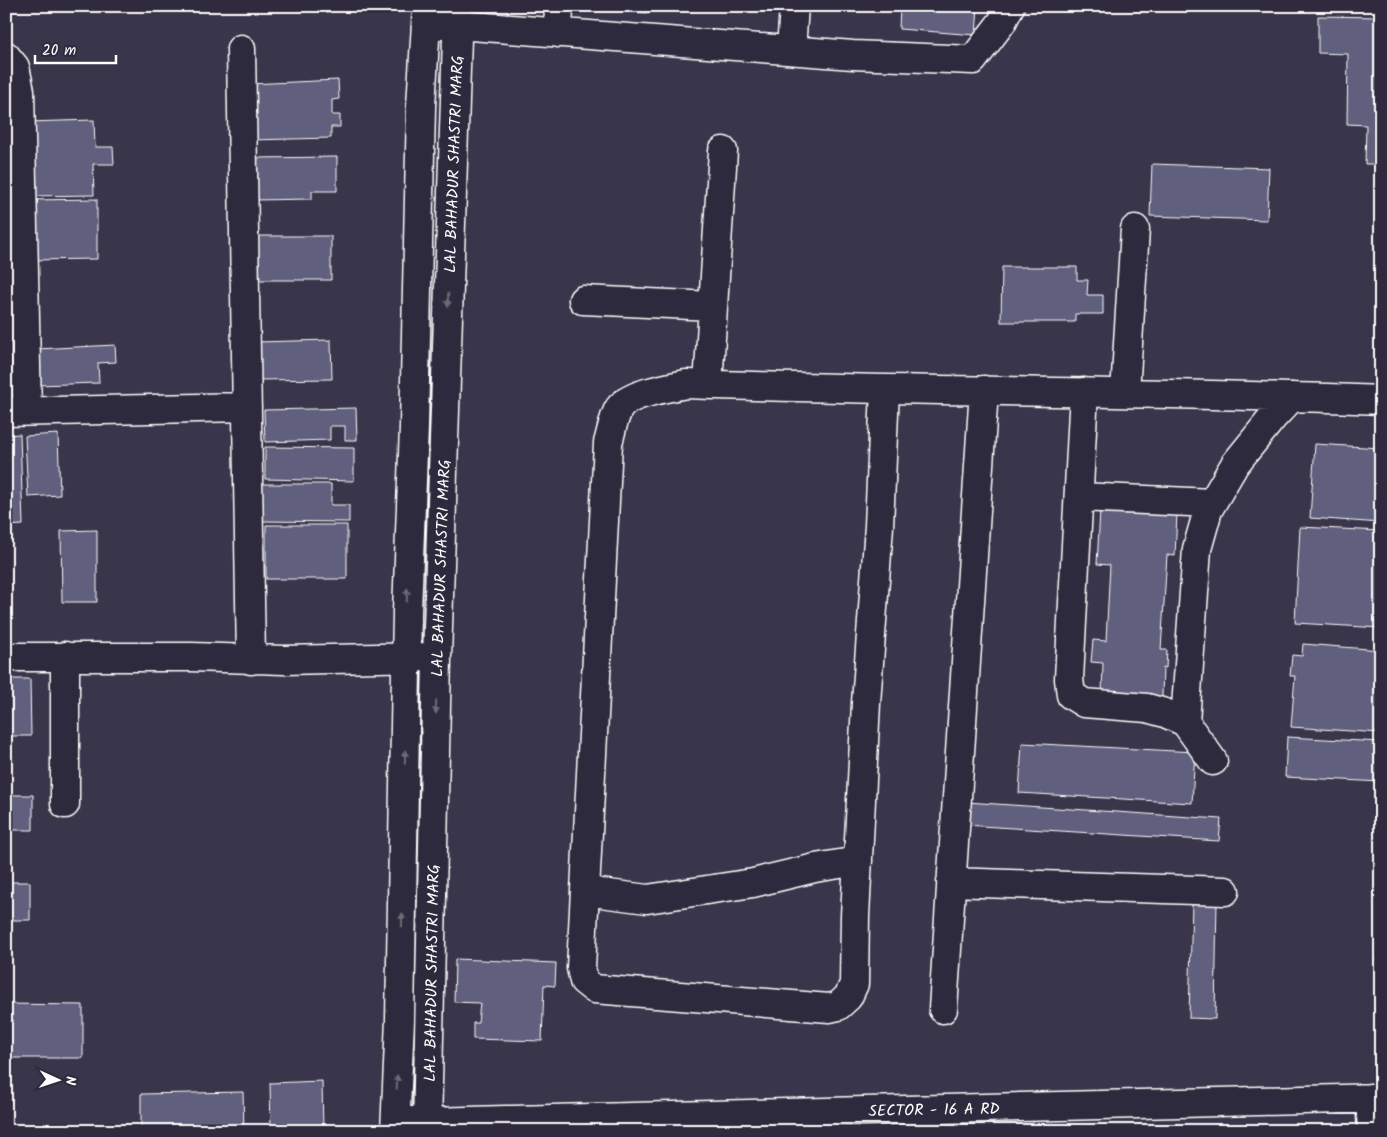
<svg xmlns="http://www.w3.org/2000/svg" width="1387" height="1137" viewBox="0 0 1387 1137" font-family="Kalam,sans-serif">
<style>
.building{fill:#615f7d;stroke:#fff}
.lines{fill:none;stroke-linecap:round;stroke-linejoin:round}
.minor-casing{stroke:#fff;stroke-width:31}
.minor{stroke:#2f2a3d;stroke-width:28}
.oneway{fill:#6d6a77}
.labels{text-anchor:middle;stroke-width:5;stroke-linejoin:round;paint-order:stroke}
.street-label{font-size:16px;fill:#fff;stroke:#2f2a3d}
</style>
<rect width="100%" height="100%" fill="#39354a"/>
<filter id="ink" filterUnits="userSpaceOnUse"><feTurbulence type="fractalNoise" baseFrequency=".02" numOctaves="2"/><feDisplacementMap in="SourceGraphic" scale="10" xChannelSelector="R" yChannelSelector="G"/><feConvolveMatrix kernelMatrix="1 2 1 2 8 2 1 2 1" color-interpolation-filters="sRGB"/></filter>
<g filter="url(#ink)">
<path class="building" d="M575,6H649V13L575,9Z
M900,6H978L976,35L899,29Z
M1318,16L1381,17V164H1365L1366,125L1347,124L1348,54L1318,53Z
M338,80L339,99L332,100V115H340V127H331V138L251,140L249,84Z
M94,120L95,147H113L114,164H93L94,195L29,196L27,122Z
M337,157V191H312V199L254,200L253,158Z
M1152,164L1269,168L1267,220L1150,216Z
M97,199V259L30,260V200Z
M251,236H331V280H251Z
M1002,267H1077V280H1088L1087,295H1103V314H1075V322H1001Z
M331,340L332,379L257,380L256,342Z
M115,345L116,362L98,363L99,383L37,385L36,349Z
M356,408L357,440H345V426H330V440L265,442L264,410Z
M20,434L23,525L6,526V435Z
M58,434L60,495L28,497L25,436Z
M1315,444L1381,448V523L1310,518Z
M265,447L354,448V481L265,479Z
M261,484H331V505H349V522L261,521Z
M1100,510L1177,514L1175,556L1167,555L1161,650H1167L1166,668L1163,667L1162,697L1102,694L1103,663L1091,662L1093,640L1106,641L1110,565L1097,564Z
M266,525H347V579H266Z
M1300,527L1381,531V628L1295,623Z
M97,530V602H62L61,531Z
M1303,644L1381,650V733L1291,727L1295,676H1290L1292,655L1302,656Z
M6,679H30L31,736H6Z
M1287,737L1381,742V782L1285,777Z
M1022,743L1195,752L1192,803L1019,793Z
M6,795H33V830H6Z
M966,802L1221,819L1219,841L965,825Z
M6,882H30V920H6Z
M1217,900L1215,1019L1189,1018L1192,901Z
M1378,956H1381V990H1376Z
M455,959L556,963L555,986L544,985L542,1041L473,1039V1023H478L480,1003L454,1002Z
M6,1004L83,1005V1058H6Z
M322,1081L323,1131H271L270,1083Z
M243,1092L244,1131H141V1094Z
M722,1127H796V1131H722Z"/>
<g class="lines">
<defs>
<path id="minor" d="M439,25H458L853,55L973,60L1002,22L1010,6
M558,33L559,6
M241,49L251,660
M791,50L794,6
M6,56L15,67L20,91L27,411
M583,300L713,306
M708,385L723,151
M885,390L879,526L866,703L855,916L854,984L848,997L838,1006L829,1008L594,989L584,981L581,968L608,443C611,433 613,420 618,410C626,394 670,387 686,384C918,392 1149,391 1381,400
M1084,392L1069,679L1071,695L1084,703L1147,708L1165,713L1185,722L1213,761
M1125,393L1135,229
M6,412L247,407
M1079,497L1212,503
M6,657H191L283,660L425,657
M1185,722L1197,549L1208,510L1235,464L1274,416L1292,397
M65,804V656
M951,882L1225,891
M585,891L647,899L753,883L815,868L858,861
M943,1009L984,390
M1370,1098L1372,1131
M410,1121L428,1122L1381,1098
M395,1131L400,1020L407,612L414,427L421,106L427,6
M427,1131L437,658L458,6"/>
</defs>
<use href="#minor" class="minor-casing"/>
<use href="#minor" class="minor"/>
</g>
<defs><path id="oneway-solid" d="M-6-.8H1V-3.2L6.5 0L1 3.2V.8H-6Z" transform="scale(1.25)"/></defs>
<g class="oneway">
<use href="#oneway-solid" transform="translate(448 300) rotate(92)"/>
<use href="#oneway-solid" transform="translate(407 595) rotate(-88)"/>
<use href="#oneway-solid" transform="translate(436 707) rotate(91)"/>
<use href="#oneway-solid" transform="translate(405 757) rotate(-89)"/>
<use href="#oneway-solid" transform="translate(402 920) rotate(-89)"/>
<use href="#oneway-solid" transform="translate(397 1082) rotate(-88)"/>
</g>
</g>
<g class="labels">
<g class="street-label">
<text transform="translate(453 164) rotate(-88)" y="6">LAL BAHADUR SHASTRI MARG</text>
<text transform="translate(440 568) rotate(-88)" y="6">LAL BAHADUR SHASTRI MARG</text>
<text transform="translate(431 973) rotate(-89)" y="6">LAL BAHADUR SHASTRI MARG</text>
<text transform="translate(934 1109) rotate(-1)" y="6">SECTOR - 16 A RD</text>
</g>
</g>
<rect width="1387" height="1137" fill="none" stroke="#2f2a3d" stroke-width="25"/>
<rect x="12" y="12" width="1362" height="1112" fill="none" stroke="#fff" stroke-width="2" filter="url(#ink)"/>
<g transform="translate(58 1080) rotate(93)" stroke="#2f2a3d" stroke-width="4" paint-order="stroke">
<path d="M0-4L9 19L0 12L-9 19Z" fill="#ffffff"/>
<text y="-8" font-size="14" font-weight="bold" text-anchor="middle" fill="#ffffff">N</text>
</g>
<path d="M35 55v8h81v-8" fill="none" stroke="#ffffff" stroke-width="2.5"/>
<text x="42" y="55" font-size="15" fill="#ffffff" stroke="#2f2a3d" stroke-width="4" paint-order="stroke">20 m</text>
</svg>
